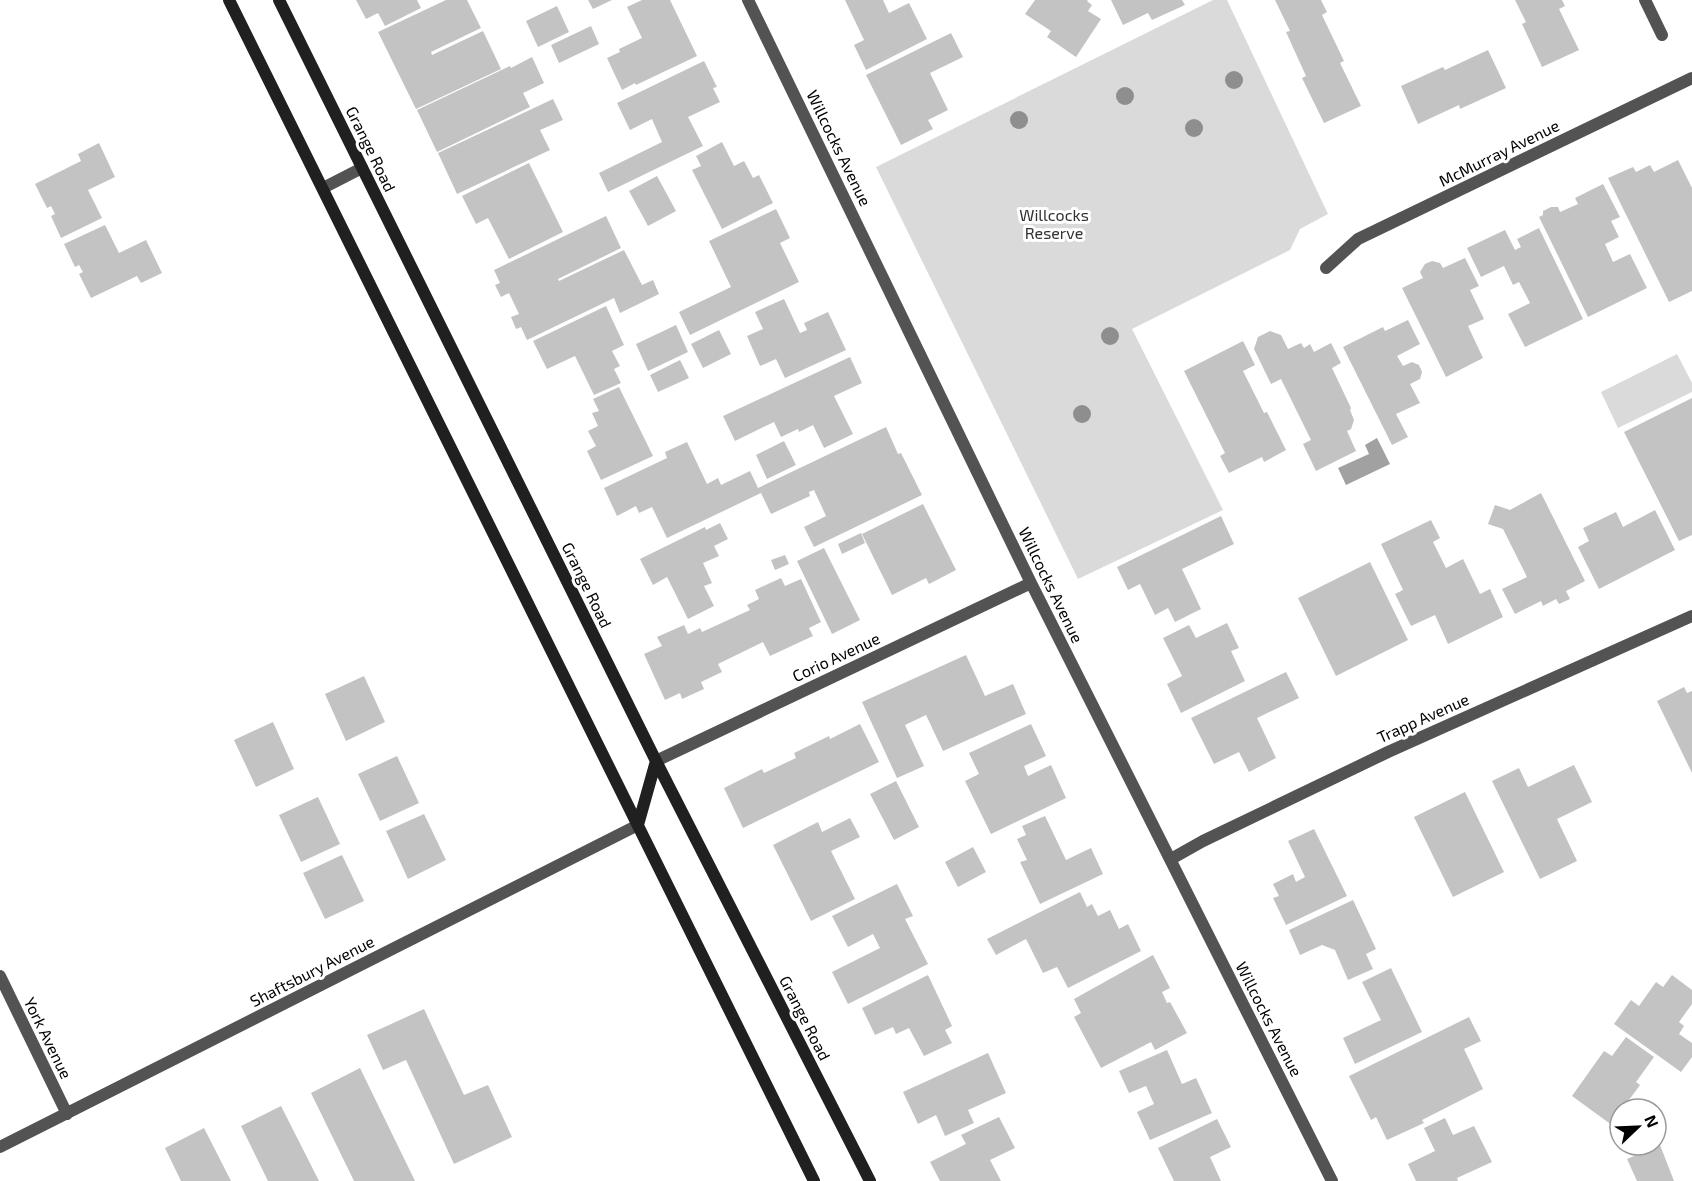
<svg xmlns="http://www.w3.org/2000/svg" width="1692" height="1181" viewBox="0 0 1692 1181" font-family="'Exo 2',sans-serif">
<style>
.green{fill:#dadada}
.water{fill:#a1a1a1}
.building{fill:#c3c3c3}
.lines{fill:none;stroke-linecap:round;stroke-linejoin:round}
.lane{stroke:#535353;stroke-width:12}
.street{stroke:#535353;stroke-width:12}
.secondary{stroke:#202020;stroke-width:12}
.tree{fill:#8e8e8e}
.labels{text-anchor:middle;stroke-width:6;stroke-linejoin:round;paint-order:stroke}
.street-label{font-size:16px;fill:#000;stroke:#fff}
.park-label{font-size:16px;fill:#313131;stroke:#fff}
</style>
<rect width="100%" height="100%" fill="#fff"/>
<path class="green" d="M1213,0H1227L1328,214L1300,229L1290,250L1132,329L1223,510L1078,579L876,167Z
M1677,354L1692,383V392L1618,428L1601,392Z"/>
<path class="water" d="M1377,438L1390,464L1346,485L1338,468L1369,454L1365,445Z"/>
<path class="building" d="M356,0H417L421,8L385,26L378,13L366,19Z
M446,0H467L481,28L431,52L432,55L483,31L501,69L416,109L378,32Z
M588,0H612L593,9Z
M642,0H670L697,56L636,85L635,83L622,90L607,58L620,52L619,49L642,38L627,7Z
M845,0H883L889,13L909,3L927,39L866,70L854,45L864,40Z
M1035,0H1088L1087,1L1092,5L1088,11L1101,19L1076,57L1047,37L1051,31L1025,14Z
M1111,0H1182L1185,5L1152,20L1148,13L1123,25Z
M1275,0H1321L1327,12L1322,15L1344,61L1340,63L1361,106L1324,123L1302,78L1306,76L1286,32L1290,31Z
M1515,0H1562L1565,6L1559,9L1579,50L1542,67L1522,24L1526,22Z
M557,6L569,32L538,47L526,21Z
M591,26L599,44L559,63L551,45Z
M951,33L963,57L930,73L948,110L928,120L933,129L901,145L866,75Z
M1488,50L1506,88L1460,109L1459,105L1418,124L1401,86L1443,67L1445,70Z
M532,57L544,83L523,93L530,107L437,152L417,110L510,66L511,68Z
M704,61L717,87L713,88L720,102L688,117L703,146L608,192L599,173L662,142L652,119L630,130L617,103Z
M553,99L563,120L540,130L550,150L457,194L438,153Z
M722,142L734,166L744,161L753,178L759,175L773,203L722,229L692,170L701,166L696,156Z
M99,143L115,177L88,190L102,218L61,238L51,216L55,214L51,206L47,208L35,184L81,161L78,154Z
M1678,160L1692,188V291L1669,302L1608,178L1633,167L1636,172L1650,165L1654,172Z
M529,163L563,232L509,259L488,218L476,224L462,196Z
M657,176L676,211L648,226L629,191Z
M1603,184L1620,217L1611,221L1619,237L1605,244L1613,262L1630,254L1647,288L1588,317L1539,217L1543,215V211L1551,207H1558L1560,212L1578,204L1575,198Z
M776,209L790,238L780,243L799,282L690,335L679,312L731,287L709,241Z
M606,216L621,248L558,279L559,281L624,250L642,285L653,280L659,294L620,313L614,298L527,340L521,327L516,329L511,317L519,314L509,293L501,297L495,285L500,283L494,270Z
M105,225L119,253L146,240L162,273L141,283L137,276L91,298L79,274L83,272L79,265L75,267L64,244Z
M1539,228L1583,319L1525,347L1508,314L1530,303L1519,282L1513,285L1504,266L1481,277L1467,248L1505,230L1515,250L1521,247L1517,239Z
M1465,258L1479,286L1470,290L1484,319L1468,326L1483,358L1446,377L1402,288L1423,278L1420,272L1425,264L1432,261L1440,263L1443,268Z
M784,299L800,333L807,330L804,323L828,312L846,350L785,378L776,359L760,366L747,336L763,329L755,312Z
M606,306L624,345L612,351L620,366L614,369L621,383L594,395L575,356L547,369L533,341Z
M1408,320L1420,344L1397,356L1403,366L1412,362L1419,365L1422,372L1420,379L1410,384L1420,403L1396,414L1408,437L1392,445L1343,347L1383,327L1385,331Z
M676,325L688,352L648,371L636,344Z
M719,330L731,354L703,368L691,344Z
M1270,331L1281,335L1288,349L1301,343L1304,348L1310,344L1314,352L1331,343L1341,363L1332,368L1351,408L1350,410L1354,420L1351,429L1347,431L1356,451L1316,471L1303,444L1311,440L1281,379L1271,384L1254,349L1258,337Z
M1243,341L1255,365L1243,371L1264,413L1267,412L1286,450L1264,462L1262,457L1229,473L1220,456L1225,453L1184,371Z
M850,357L862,383L834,396L853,434L824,448L813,425L799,432L798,429L781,437L774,422L735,441L723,416Z
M680,360L689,378L658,392L650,375Z
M619,387L653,456L601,480L587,451L596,446L588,431L598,426L592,413L599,411L593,399Z
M1692,398V535L1679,541L1624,432Z
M886,427L898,454L901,453L922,495L814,547L804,527L826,516L814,490L809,492L810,496L771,514L761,493L667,538L652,507L639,513L636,506L617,516L604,488L667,458L665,452L687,442L707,484L718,478L721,485L750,471L758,488Z
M784,441L796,465L767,479L756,455Z
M1541,493L1585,581L1566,591L1570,599L1559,604L1556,599L1543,606L1541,601L1515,614L1502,589L1527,577L1503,529L1488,524L1495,505L1510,510Z
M923,504L956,570L929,584L926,578L892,595L862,534Z
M1655,510L1675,550L1599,589L1578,547L1589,541L1583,528L1616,512L1623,527Z
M1221,516L1234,544L1182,569L1201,609L1175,622L1168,608L1155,615L1140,584L1128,590L1117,567Z
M1431,520L1440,538L1433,542L1446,568L1463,559L1480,594L1490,589L1503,617L1448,644L1435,615L1411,626L1395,594L1403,590L1381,544Z
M720,523L728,539L714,546L719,556L703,563L712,583L704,586L714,606L688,619L667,577L653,585L640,559L705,527L706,530Z
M861,533L865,543L842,554L838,544Z
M824,548L860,620L832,634L797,561Z
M785,555L789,564L775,570L771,560Z
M1370,562L1408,640L1336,676L1298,598Z
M781,578L785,586L801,579L821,622L809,628L813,636L770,656L763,642L718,664L722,672L701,682L704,689L682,699L680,693L665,700L644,654L662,646L657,637L684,625L688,634L700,628L702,632L750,610L747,605L759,599L755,590Z
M1227,623L1239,648L1231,651L1245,681L1181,713L1167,684L1182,676L1163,638L1189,625L1196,638Z
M966,655L985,696L1013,684L1026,714L943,751L926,715L905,725L924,766L897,778L862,702Z
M1286,672L1299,698L1257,718L1276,758L1249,772L1239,752L1214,764L1191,718Z
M364,676L385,722L346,741L325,694Z
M1684,687L1687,693L1692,691V773L1657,701Z
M273,722L294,769L256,787L234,740Z
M860,724L879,762L743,828L724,788L762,769L764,773L796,758L794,753L829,736L830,739Z
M1031,724L1046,756L1024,766L1028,776L1051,765L1066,798L991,834L965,781L979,774L969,753Z
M397,756L419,803L380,821L358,774Z
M1574,765L1592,802L1557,819L1577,861L1540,879L1492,781L1519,768L1528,787Z
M896,781L919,827L894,840L870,794Z
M1465,792L1504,872L1453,897L1414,817Z
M318,797L340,844L301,862L279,815Z
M424,814L446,860L408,879L386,831Z
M1045,816L1066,860L1091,848L1103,874L1040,904L1020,862L1027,860L1017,839L1026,835L1022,826Z
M850,818L860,837L831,851L855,899L811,921L773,845L818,822L822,832Z
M1314,829L1347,896L1286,925L1273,898L1279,896L1273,884L1293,874L1296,882L1305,877L1288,841Z
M973,847L986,872L958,887L945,862Z
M342,855L364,901L325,919L303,873Z
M897,884L913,916L905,919L928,964L848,1004L832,972L880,948L873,934L848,947L832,916Z
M1080,892L1087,907L1092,904L1098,916L1110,910L1119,929L1128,924L1141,951L1068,988L1057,967L1043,973L1026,939L996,955L987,939Z
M1353,900L1376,949L1366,954L1373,969L1348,980L1335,950L1322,945L1300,955L1289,930Z
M1153,955L1170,988L1162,992L1167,1003L1170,1002L1187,1033L1155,1050L1151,1042L1101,1068L1074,1017L1081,1013L1074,999Z
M1391,968L1422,1032L1355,1064L1343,1038L1381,1020L1362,982Z
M928,975L952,1026L945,1030L952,1043L924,1056L909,1028L896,1034L893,1027L875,1035L862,1008Z
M1672,975L1692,990V1004L1679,1022L1684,1026L1679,1034L1692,1043V1057L1681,1072L1614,1024L1631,1000L1639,1006L1656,982L1663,987Z
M424,1009L464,1095L488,1085L512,1137L454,1164L406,1060L383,1070L367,1035Z
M1469,1017L1481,1041L1464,1049L1483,1089L1422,1120L1424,1123L1387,1140L1376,1117L1371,1120L1349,1076Z
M1626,1037L1654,1057L1636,1082L1640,1085L1629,1100L1642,1109H1620V1131L1572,1096L1604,1051L1612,1056Z
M1167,1050L1182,1084L1196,1078L1212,1113L1150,1140L1137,1112L1154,1104L1146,1086L1129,1093L1119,1071Z
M988,1053L1006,1093L968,1110L974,1123L945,1136L936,1115L918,1124L903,1092Z
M360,1068L415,1181H354L311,1093Z
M281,1106L319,1181H268L241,1126Z
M999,1117L1015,1148L990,1160L1001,1181H940L930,1162L966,1144L961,1135Z
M1445,1118L1453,1135L1474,1126L1492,1162L1457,1178L1458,1181H1416L1408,1164L1435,1151L1424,1128Z
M1217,1119L1231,1147L1210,1157L1221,1181H1174L1158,1148Z
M204,1128L231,1181H181L165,1148Z
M1660,1145L1674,1181H1637L1627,1159Z"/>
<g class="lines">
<path class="lane" d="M323,188L362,168"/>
<path class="street" d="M748,0L1031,583L1332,1181
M1645,0L1662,35
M1326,268L1358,239L1692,78
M656,761L1031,583
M1171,859L1203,841L1388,752L1692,616
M0,976L67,1114
M0,1147L638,825"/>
<path class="secondary" d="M229,0L814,1181
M279,0L656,761L870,1181
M638,825L656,761"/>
</g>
<g class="tree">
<circle cx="1234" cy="80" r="9"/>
<circle cx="1125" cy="96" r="9"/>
<circle cx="1019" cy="120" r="9"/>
<circle cx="1194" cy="128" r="9"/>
<circle cx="1110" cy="336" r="9"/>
<circle cx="1082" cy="414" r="9"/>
</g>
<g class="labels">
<g class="street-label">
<text transform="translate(839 148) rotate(64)" y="6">Willcocks Avenue</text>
<text transform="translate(371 149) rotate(64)" y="6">Grange Road</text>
<text transform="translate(1499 153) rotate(-26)" y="6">McMurray Avenue</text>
<text transform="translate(587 585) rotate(64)" y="6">Grange Road</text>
<text transform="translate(1051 585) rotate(64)" y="6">Willcocks Avenue</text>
<text transform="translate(836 657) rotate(-25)" y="6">Corio Avenue</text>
<text transform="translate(1423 718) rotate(-24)" y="6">Trapp Avenue</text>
<text transform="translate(312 971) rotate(-27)" y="6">Shaftsbury Avenue</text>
<text transform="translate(805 1018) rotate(63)" y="6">Grange Road</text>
<text transform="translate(1269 1019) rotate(63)" y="6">Willcocks Avenue</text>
<text transform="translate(48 1038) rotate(64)" y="6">York Avenue</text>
</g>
<g class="park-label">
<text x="1054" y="221">Willcocks<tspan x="1054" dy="18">Reserve</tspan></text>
</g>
</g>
<g transform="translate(1638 1127) rotate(67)"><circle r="28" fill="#ffffff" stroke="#999999" stroke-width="1.5"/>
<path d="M0-4.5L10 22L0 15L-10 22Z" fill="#000000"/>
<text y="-9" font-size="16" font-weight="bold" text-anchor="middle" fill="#000000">N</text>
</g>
</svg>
